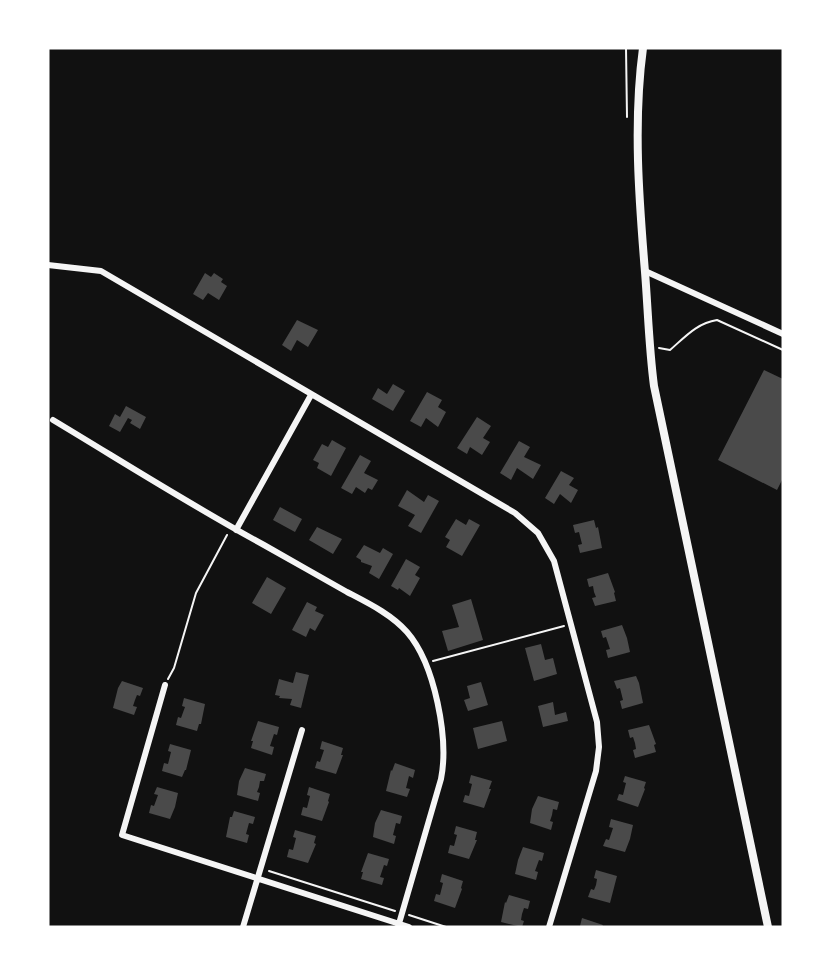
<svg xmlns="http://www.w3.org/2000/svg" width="831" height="975" viewBox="0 0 831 975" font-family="'Fira Sans',sans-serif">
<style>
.building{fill:#4a4a4a}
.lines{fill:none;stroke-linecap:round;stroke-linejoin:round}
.path{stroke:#f5f5f5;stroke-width:2}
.minor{stroke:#f5f5f5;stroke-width:6}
.tertiary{stroke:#f5f5f5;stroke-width:8}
</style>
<rect width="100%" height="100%" fill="#111"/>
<path class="building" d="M205,273L211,277L214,273L223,279L221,282L227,286L219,300L208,293L203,300L193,294Z
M297,320L318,330L308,347L297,340L291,351L282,345Z
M764,370L783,379V478L777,490L718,460Z
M393,384L405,391L393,411L372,399L378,388L387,394Z
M427,392L442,400L438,407L446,412L438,427L426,418L421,427L410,421Z
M126,406L146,417L140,429L130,423L132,420L128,418L120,432L109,426L115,414L120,417Z
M477,417L491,426L483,438L490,442L482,455L470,447L467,454L457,448Z
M332,440L346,448L331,476L317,468L319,463L313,460L322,444L328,447Z
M519,441L530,447L524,457L541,465L533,479L517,468L511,480L500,473Z
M360,455L371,461L364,473L378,480L372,490L368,488L365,493L356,487L352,494L341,488Z
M561,471L574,478L569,485L578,490L571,503L560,494L554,504L545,498Z
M407,490L424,502L428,495L439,501L421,533L408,526L415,515L398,506Z
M280,507L302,519L295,532L273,520Z
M456,519L466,525L469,519L480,525L462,556L446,547L450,540L445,537Z
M594,520L596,528L598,527L602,548L580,553L578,545L582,544L579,532L575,533L573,525Z
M317,527L342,539L333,554L309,540Z
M364,545L380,553L383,548L393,554L379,579L369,573L372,566L361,562V560L356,557Z
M406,559L420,567L415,575L420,578L410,596L399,588L398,590L391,586Z
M608,573L615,592L614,593L616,601L595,606L592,598L596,597L594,592L593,586L589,587L587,579Z
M267,577L286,588L271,614L252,603Z
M471,599L483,640L448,651L442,631L459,627L452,605Z
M307,602L317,607L315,611L324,615L315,631L310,628L306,637L292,630Z
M622,625L627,638L630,652L608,658L606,650L610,649L606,637L603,638L601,631Z
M541,644L545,660L553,658L557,674L534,681L525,648Z
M296,672L309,675L301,708L290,705L292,699L279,698L280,696L275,695L279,679L293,683Z
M636,676L639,683L643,703L622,709L620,701L623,700L620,688L617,689L614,681Z
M122,681L143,688L140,696L137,695L135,700L133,706L137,707L134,715L113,708L118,688Z
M481,682L488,705L468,711L464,700L470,698L467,686Z
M184,698L205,704L201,724H199L197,731L176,725L178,717L181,718L185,707L182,706Z
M553,702L555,715L566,712L568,721L543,727L538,706Z
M258,721L279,727L277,735L274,734L270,746L274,747L272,755L251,748L253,741H251Z
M502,721L507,741L478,749L473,728Z
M649,725L656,744L654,745L656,752L635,758L633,750L636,749L635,743L633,737L630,738L628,730Z
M322,741L343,748L341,755H343L336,774L315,768L317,761L320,762L324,750L320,749Z
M170,744L191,750L186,770H185L182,777L162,771L164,763L168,764L171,752L168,751Z
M395,763L415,770L413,778L409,776L406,788L410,789L407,797L386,791L391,770L392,771Z
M245,768L266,774L264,781H260L259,787L257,792L260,793L258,801L237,795L239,781Z
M471,775L492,781L489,789H491L484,808L463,802L465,795L469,796L472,784L469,783Z
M625,776L646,782L644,788L645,789L638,807L617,800L619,794L623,795L626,783L623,782Z
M157,787L178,793L175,807L170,819L149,813L151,805L154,806L158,795L154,794Z
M309,787L330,794L328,801L329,802L322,821L301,815L303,807L307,808L310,796L307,795Z
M538,796L559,802L557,810L553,809L552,815L550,821L553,822L551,830L530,823L532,809Z
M381,810L402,816L400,824L396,823L393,835L396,836L394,844L373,837L375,823Z
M234,811L255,817L253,824L249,823L246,834L249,835L247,843L226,837L230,817H232Z
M611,819L633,825L630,839L625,852L603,846L606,839L609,840L613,828L609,827Z
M456,826L477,832L475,840H477L469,859L448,853L450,845L454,846L457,835L454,834Z
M295,830L316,836L314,843L316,844L308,863L287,857L289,849L293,850L296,838L293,837Z
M523,847L544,853L542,861L539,860L535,871L538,872L536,880L515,874L518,860Z
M368,853L389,859L387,866L384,865L380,877L384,878L382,885L361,879L363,872H361Z
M596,870L617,876L610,903L588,897L591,889L594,890L596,885L597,879L594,878Z
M442,874L463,881L461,888L462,889L455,908L434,901L436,894L440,895L443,883L440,882Z
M509,895L530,901L528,909L524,908L522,914L521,920L524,921L522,927L501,922L505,902L506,903Z
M582,918L603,925L602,927L580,926Z"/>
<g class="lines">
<path class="path" d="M626,48L627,117
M659,348L670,350C685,337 697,323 717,320L783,350
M433,661L564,626
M168,679L174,668L196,593L227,535
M269,871L395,911
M409,915L446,927"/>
<path class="minor" d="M48,265L101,271L515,513L538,533L554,561L597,722L599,747L596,771L549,927
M645,271L783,334
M53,420C123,462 192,506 264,545C292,561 319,576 347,592C368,603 391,614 407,632C435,664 449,739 441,779L398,927
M236,530L311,395
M165,685L122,835L409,927
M243,927L302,730"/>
<path class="tertiary" d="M643,48C633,122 639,199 645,272C648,310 649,348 654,386L768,927"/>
</g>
<rect width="831" height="975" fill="none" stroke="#ffffff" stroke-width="99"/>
</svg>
